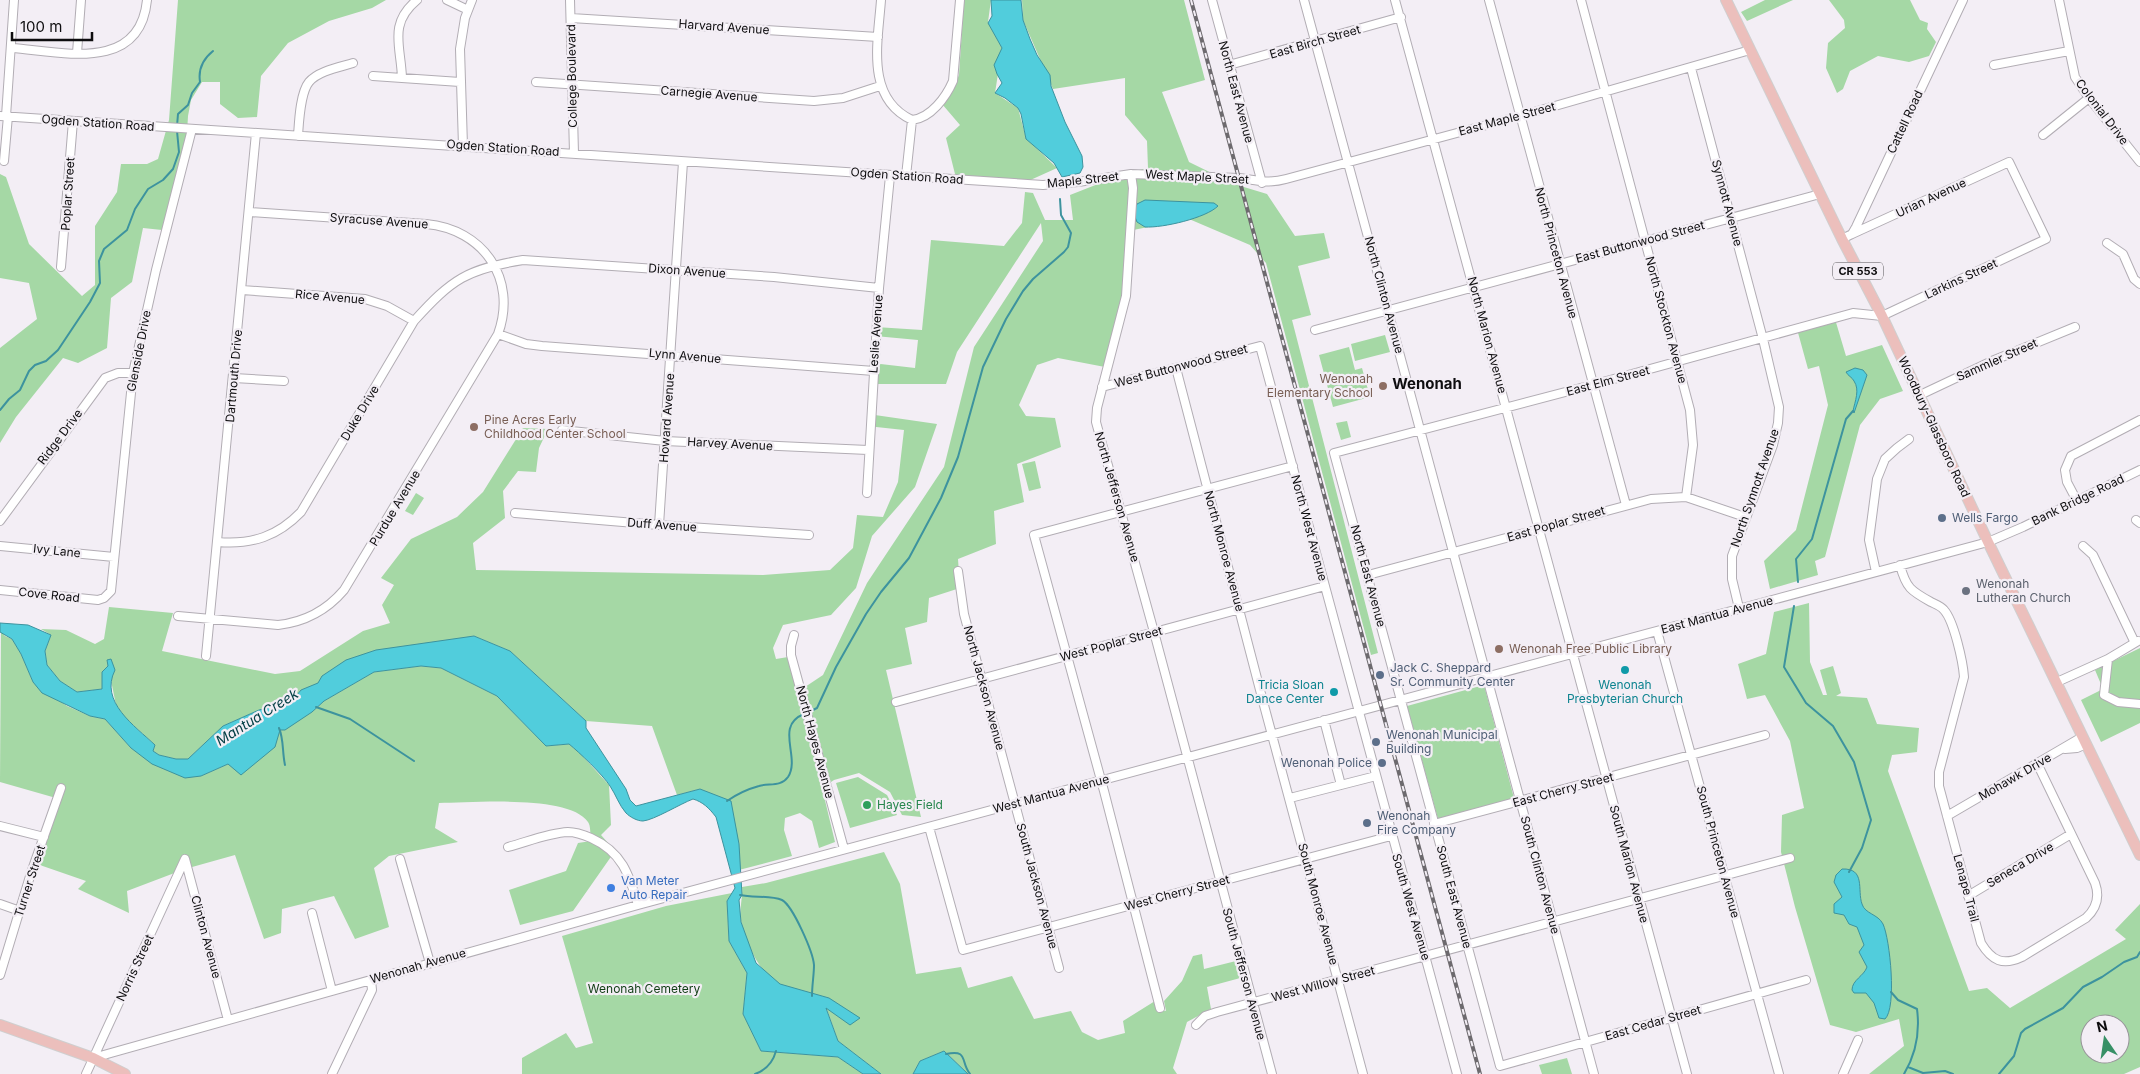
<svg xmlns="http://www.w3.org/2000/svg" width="2140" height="1074" viewBox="0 0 2140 1074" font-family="Inter,sans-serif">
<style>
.green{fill:#a5d8a5;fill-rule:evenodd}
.water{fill:#51cddc;stroke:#3d939e}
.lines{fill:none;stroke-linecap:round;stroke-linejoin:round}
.stream{stroke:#3d939e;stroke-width:2}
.minor-casing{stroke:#b2adb4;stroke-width:10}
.major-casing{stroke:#cfcfcf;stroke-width:12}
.minor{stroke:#fff;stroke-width:8}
.major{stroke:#ecbfbc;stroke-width:10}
.rail-casing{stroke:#6d6a6e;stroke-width:4}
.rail{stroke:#f3eef5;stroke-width:2;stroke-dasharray:5.5;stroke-linecap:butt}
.education-dot{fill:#8d6e63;stroke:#f3eef5;stroke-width:2}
.service-dot{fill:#5c6f8a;stroke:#f3eef5;stroke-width:2}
.worship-dot{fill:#6b7280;stroke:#f3eef5;stroke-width:2}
.culture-dot{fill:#0f9aa8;stroke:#f3eef5;stroke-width:2}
.leisure-dot{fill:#2e9e5b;stroke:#f3eef5;stroke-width:2}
.shop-dot{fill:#3f7fe0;stroke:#f3eef5;stroke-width:2}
.labels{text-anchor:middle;stroke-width:4.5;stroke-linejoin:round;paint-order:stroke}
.shield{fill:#f3eef5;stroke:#535054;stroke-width:1}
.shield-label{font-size:11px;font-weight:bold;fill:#0e0d0f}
.street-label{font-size:12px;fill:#0e0d0f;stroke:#f3eef5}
.education-label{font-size:12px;fill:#785e54;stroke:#f3eef5;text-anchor:start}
.service-label{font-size:12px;fill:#4e5e75;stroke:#f3eef5;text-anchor:start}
.worship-label{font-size:12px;fill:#5b616d;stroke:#f3eef5;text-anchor:start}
.culture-label{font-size:12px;fill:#0d838f;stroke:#f3eef5;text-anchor:end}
.leisure-label{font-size:12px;fill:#27864d;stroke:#f3eef5;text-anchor:start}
.shop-label{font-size:12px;fill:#366cbe;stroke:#f3eef5;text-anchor:start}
.park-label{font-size:12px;fill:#103d14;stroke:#f3eef5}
.water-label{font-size:14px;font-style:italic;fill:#044046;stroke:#f3eef5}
.quarter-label{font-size:15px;font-weight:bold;fill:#0e0d0f;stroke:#f3eef5}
</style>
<rect width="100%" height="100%" fill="#f3eef5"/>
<path class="green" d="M178,0H386L372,8L329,21L288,43L261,76L257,117L238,118L220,104V82H202L191,100L188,116L187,133L162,230L143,228L132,282L111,298L107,348L78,363L63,358L16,417L0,443V348L37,319L29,283L0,278V174L6,177L29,244L82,296L95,285V226L117,192L121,164H147L158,159L169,120Z
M964,0H991L988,22L1002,48L995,93L1018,108L1026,138L1057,168L1026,182L956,178L946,138L960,125L942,104L953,90L959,75Z
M1022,0H1184L1205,80L1162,92L1189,162L1234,184L1267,194L1295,236L1324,233L1330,258L1298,266L1311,315L1292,320L1378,653L1371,655L1266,263L1250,245L1189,219L1128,231L1124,303L1105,367L1058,358L1037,365L1019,405L1026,416L1055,418L1061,447L1017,464L1024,502L994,511L996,544L958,559L960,588L929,598L927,622L905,628L912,664L886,670L921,817L902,815L890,792L859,773L834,780L822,788L835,842L819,848L812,821L800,813L785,818L784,830L792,856L739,870V844L700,789L677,795L652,726L586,721L510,651L474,636L301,690L292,701L259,710L223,726L188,759H176L159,755L153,751L155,745L123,716L116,705L108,666L102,672V689L77,692L60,681L47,665L45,651L51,635L41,629L66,630L95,644L104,639L109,607L173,613L162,651L275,674L300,671L363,631L390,623L382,605L394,585L381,578L411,539L457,517L483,492L523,428L548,429L539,448L536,472L518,471L503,491L505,518L473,543L476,570L763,575L830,570L853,548L857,515L883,517L898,482L904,430L867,426L868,414L937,424L915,487L872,536L856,588L831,615L783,625L773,648L776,659L788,657L799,691L823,675L867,583L944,467L974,347L1043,241L1041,223L957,352L946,384H871L872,363L915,368L918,340L875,336L876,327L922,330L931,240L1004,246L1022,223L1025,192L1033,193L1045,220H1073L1070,195L1126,173L1148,168L1147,141L1125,115V78L1053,89L1023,20Z
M1765,0H1793L1747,21L1741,12Z
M1829,0H1910L1920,20L1928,23L1927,29L1936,42L1929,56L1909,62L1878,56L1850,71L1843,89L1837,93L1826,68L1828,43L1845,28L1844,20Z
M1835,319L1846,356L1882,345L1903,391L1880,399L1860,425L1825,557L1815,561L1818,575L1770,589L1764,561L1796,530L1828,405L1819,366L1808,369L1797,329Z
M1385,335L1390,352L1355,361L1351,344Z
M1349,347L1355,370L1362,368L1370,397L1333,407L1319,355Z
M1347,421L1351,437L1341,440L1336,423Z
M1035,461L1041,488L1029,491L1022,464Z
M416,493L424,498L413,515L405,511Z
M1809,603L1810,662L1823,695H1827L1820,670L1833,666L1841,693L1836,696L1867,698L1877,724L1919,728L1917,752L1892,755L1888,771L1969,991L1987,988L2010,1008L2126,939L2115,930L2140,904V1067L2124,1074H1869L1904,1046L1899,1019L1856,1032L1830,1025L1795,907L1781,852L1782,815L1804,808L1790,741L1765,695L1747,699L1738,664L1766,654L1774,612ZM2090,1024H2120V1054H2090Z
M1,631L5,636L12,639L21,654L33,682L67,706L90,716L105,719L131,748L201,776L228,764L278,734L280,730L312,712L324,701L374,672L421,666L441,668L497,696L546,746L569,744L578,751L609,785L611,825L601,835L615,851L573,911L520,925L509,890L566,871L578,843L591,841C590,835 591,826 588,822C569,794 472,803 439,803L435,828L458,842L389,856L374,868L389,927L355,939L334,896L282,909L281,933L264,939L235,855L185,869L127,891L129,913L78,889L86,881L34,863L56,798L0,782Z
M2140,648V723L2101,742L2081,700L2103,689L2095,670Z
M1484,685L1514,798L1438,819L1407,706Z
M858,777L887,795L897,815L850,828L836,783Z
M884,852L900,884L916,974L961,967L968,988L1012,976L1034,1019L1071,1011L1082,1032L1098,1040L1125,1033L1123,1021L1155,1001L1157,1009L1166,1011L1164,1001L1182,981L1193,956L1202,954L1204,969L1240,960L1244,977L1207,987L1211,1009L1187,1022L1173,1068L1177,1074H968L944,1051L920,1061L913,1074H881L838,1041L826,1007L829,998C814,994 795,992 781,985C759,974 746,943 741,921C739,908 743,898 742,887L766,883Z
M732,893L727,901L729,941L747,973L743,1014L761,1051L838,1057L863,1074H522V1058L566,1033L576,1048L593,1043L562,936L666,906Z
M1567,1058L1572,1074H1542L1539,1065Z"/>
<path class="water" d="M991,0H1021L1023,20L1030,39L1037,55L1050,75L1051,86L1065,122L1082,156L1083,167L1080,173L1062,177L1054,163L1026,139L1021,114L1018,108L1005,98L995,93L1002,83L997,74L994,65L1002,48L988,23L992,16Z
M1145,200L1214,203L1218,206C1206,218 1163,228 1145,227L1137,222L1133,212L1137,204Z
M1855,368L1863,370L1867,375L1854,413L1853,411C1855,401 1860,390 1854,381C1852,377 1848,376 1846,372Z
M0,623L28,625L51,635L45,651L47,665L60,681L77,692L102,689V672L108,666L107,660L111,659L115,670C99,702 135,726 155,745L153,751L159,755L176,759H188L223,726L259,710L292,701L301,690L318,683L322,676L346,660L376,650L474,636L510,651L586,721V728L626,789L630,800L636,806L700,789L731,801L739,844L742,895L739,900L741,922L756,963L780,984L829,998L860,1018L850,1025L826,1008L838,1041L881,1074H863L838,1057L761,1051L743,1014L747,973L729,941L727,901L735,888L716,817C709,808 703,802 693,799C680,804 654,820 643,821C637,821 630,817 626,813C619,805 616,795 610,786C603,775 579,752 569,744L546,746L497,696L441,668L421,666L374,672L324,701L312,712L285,730H280L275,747L241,775L228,764L201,776L185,778L152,764L131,748L105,719L90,716L42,693L33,682L21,654L12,639L0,632Z
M1842,869C1866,868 1857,890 1862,904C1865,914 1878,914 1883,924C1890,939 1897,1008 1885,1019L1879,1018L1874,1003L1866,993H1854L1852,990C1852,980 1864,976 1867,967L1859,952L1864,945L1857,927L1849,924L1844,915L1834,913V904L1842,897L1834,882L1836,875Z
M944,1051L968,1074H913L920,1061Z"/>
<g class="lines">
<path class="stream" d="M177,126L178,114L188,105L192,93L200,82C198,69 203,59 213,51
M0,410L9,399L20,390L29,371L35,365L46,361L58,350L90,302L100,283L99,261L104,249L127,230L135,209L148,189L163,180L173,169L179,152L177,131
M1798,582L1796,559L1812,539L1846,419L1853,411
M1794,606L1784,667L1806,703L1833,726L1854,762L1871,820L1862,848L1849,872
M316,707L350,719L414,761
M809,712L817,708L836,667L866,614L881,592L909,558L941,498L958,457L983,367L1006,319L1023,291L1033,279L1064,252L1068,247L1071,233L1061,215L1060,199
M279,728C284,740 282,751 285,765
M727,801C737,794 748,789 759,786C769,783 781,787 788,777C801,757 774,726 804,714
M740,895C753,898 770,895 782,900C793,906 813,952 814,965C814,975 812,985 812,996
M1891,992L1898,1000L1917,1009C1920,1032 1916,1054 1904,1074
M946,1054C969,1049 960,1062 970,1074
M1908,1067L1923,1073L1945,1071L1953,1074
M755,1074C766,1070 773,1062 776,1051
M1999,1074L2014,1056L2021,1033L2025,1029L2063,1008L2083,987L2102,977L2124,962L2137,957L2140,952"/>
<defs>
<path id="minor" d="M447,0L468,10
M570,0L574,153
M881,0C878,42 865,98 912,120
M1212,0L1262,183
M1304,0L1594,1074
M1395,0L1687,1074
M1489,0L1626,505
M1581,0L1690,410L1693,445L1686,497
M2059,0L2075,77L2089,98L2140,162
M571,18L878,37
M12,48C62,52 140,73 147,0
M77,53L81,0
M1229,65L1401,17
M1994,65L2069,51
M1691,68L1763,339L1779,407L1778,423L1773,445L1732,556V579L1739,608
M373,76L460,82
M402,78C401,46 388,24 417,0
M536,82L814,101L843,98L880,86
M0,116L1043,185L1078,182L1131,174L1239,178C1256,180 1269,184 1286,179L1520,116L1750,50
M6,116L14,0
M912,120C931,118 946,97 953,81L960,0
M2043,135L2089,98
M298,136C299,122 300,93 309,82C318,71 340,67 353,63
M463,146L460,49L465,18L472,0
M4,161L8,116
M1131,174L1133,188L1126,296L1097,408L1096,422L1154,632L1272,1074
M906,176L912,120
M1842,239L1852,234L1856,227L1963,0
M2107,243L2123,254L2134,279L2140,284
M61,267L73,121
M242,290L365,299L387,306L414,321
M1315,330L1820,194
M498,334L526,344L542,346L874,371
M1176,368L1265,709L1363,1074
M234,378L284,381
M1102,387L1260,346L1457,1074
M1920,395L1992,361L2075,327
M562,430L665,441L868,450
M867,493L879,288L890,176
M2077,501L2067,482L2065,470L2071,456L2140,420
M515,513L659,525L809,535
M2136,520L2140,523
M0,521L105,378L118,373H133
M659,525L683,162
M218,542C252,545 278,536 301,512L414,321C452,279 467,269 523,260L774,277L879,288
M0,546L114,557
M2083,546L2093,555L2135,643
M1900,565C1906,588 1911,591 1931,602C1935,604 1941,606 1944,610C1954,621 1963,662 1964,677L1939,772V786L1981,943C1992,961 2003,966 2022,957L2086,918C2097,908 2100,897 2095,883L2037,763
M958,571L964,614L1059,968
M1876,572L1869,540L1877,479L1885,459L1897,448L1909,439
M1368,575L1651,499L1686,497L1745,517
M0,590L98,600L104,598L111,591L133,373L156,270L192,129
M178,616L278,625C305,622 327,610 344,590L498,334C518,279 483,229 426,224L250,212
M1657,631L1779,1074
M794,635L791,646V655L844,849
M206,656L256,133
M2108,659L2104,695L2118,702L2140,704
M2057,682L2108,659L2138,641
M896,702L1325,586
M1324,720L1341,785
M2065,749L2077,748L2086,744
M1290,798L1376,776
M1947,816L2082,737
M1434,824L1765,735
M0,826L44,837
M929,827L963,950L1391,836
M508,847C527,842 548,833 568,832C576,832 584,835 591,838C622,852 629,874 638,905
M400,859L430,963
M1968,896L2071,834
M0,904L20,911
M312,913L332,991
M0,975L31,873L61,788
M1806,980L1500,1066L1334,453L1592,385L1853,313L1882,316L2046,239L2009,162L1852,234
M1160,1008L1104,791L1034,535L1293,466
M1196,1025L1205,1016L1217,1012L1790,858
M93,1058L638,905L1988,542L2023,527L2140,470
M86,1074L185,859L228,1020
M332,1074L372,990L371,980
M1843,1074L1858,1040"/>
<path id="major" d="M1726,0L1842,239L1882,316L1988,542L2140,855
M0,1025L93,1058L125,1074"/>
</defs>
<use href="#minor" class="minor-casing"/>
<use href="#major" class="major-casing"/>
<use href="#minor" class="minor"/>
<use href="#major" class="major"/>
<defs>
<path id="rail" d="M1191,0L1480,1074"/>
</defs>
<use href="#rail" class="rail-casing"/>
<use href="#rail" class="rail"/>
</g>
<g class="education-dot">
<circle cx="1383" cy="386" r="5"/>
<circle cx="474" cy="427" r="5"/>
<circle cx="1499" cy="649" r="5"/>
</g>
<g class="service-dot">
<circle cx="1942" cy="518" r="5"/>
<circle cx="1380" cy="675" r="5"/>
<circle cx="1376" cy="742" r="5"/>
<circle cx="1382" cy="763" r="5"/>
<circle cx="1367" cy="823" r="5"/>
</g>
<circle class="worship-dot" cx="1966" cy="591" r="5"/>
<g class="culture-dot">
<circle cx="1625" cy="670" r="5"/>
<circle cx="1334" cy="692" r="5"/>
</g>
<circle class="leisure-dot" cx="867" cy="805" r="5"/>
<circle class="shop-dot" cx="611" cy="888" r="5"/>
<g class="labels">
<rect class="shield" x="1833" y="262.5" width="50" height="17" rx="4"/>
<g class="shield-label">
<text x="1858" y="275">CR 553</text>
</g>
<g class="street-label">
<text transform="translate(724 27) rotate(4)" y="4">Harvard Avenue</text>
<text transform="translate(1315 42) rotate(-16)" y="4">East Birch Street</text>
<text transform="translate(572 76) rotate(-91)" y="4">College Boulevard</text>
<text transform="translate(1236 92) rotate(75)" y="4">North East Avenue</text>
<text transform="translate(709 94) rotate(4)" y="4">Carnegie Avenue</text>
<text transform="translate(2102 112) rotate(53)" y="4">Colonial Drive</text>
<text transform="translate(1507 119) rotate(-15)" y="4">East Maple Street</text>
<text transform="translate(1905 122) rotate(-65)" y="4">Cattell Road</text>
<text transform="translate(98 123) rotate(4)" y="4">Ogden Station Road</text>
<text transform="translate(503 148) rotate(4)" y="4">Ogden Station Road</text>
<text transform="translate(907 176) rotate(4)" y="4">Ogden Station Road</text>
<text transform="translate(1197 177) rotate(3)" y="4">West Maple Street</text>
<text transform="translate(1083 180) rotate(-6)" y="4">Maple Street</text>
<text transform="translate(68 194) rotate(-86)" y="4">Poplar Street</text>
<text transform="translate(1931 198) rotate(-25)" y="4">Urian Avenue</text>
<text transform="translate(1727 203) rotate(75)" y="4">Synnott Avenue</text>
<text transform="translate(379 221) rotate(4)" y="4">Syracuse Avenue</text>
<text transform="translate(1640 242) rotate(-15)" y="4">East Buttonwood Street</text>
<text transform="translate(1556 253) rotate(75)" y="4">North Princeton Avenue</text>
<text transform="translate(687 271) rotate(4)" y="4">Dixon Avenue</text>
<text transform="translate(1961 279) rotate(-25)" y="4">Larkins Street</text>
<text transform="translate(1384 295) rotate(75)" y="4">North Clinton Avenue</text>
<text transform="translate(330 297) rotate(5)" y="4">Rice Avenue</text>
<text transform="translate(1666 320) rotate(75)" y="4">North Stockton Avenue</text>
<text transform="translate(876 334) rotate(-86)" y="4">Leslie Avenue</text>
<text transform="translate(1487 335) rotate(75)" y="4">North Marion Avenue</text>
<text transform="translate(139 351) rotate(-79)" y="4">Glenside Drive</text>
<text transform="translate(685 356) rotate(5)" y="4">Lynn Avenue</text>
<text transform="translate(1997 360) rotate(-24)" y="4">Sammler Street</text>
<text transform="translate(1181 366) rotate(-15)" y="4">West Buttonwood Street</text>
<text transform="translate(234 376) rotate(-85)" y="4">Dartmouth Drive</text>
<text transform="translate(1608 381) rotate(-15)" y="4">East Elm Street</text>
<text transform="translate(360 413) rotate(-59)" y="4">Duke Drive</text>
<text transform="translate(667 418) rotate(-86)" y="4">Howard Avenue</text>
<text transform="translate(1934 427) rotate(65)" y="4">Woodbury-Glassboro Road</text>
<text transform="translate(60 437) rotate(-53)" y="4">Ridge Drive</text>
<text transform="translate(730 444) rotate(3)" y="4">Harvey Avenue</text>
<text transform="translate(1755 488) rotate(-71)" y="4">North Synnott Avenue</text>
<text transform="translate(1117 497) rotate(74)" y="4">North Jefferson Avenue</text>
<text transform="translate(2078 500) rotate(-26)" y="4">Bank Bridge Road</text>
<text transform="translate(395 508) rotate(-59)" y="4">Purdue Avenue</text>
<text transform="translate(1556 524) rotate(-16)" y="4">East Poplar Street</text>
<text transform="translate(662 525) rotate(4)" y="4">Duff Avenue</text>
<text transform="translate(1309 528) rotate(75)" y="4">North West Avenue</text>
<text transform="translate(57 551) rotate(6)" y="4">Ivy Lane</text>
<text transform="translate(1224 551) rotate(75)" y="4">North Monroe Avenue</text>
<text transform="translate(1368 576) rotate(75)" y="4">North East Avenue</text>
<text transform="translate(49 595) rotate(6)" y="4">Cove Road</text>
<text transform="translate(1717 615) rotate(-15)" y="4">East Mantua Avenue</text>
<text transform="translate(1111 644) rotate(-15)" y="4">West Poplar Street</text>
<text transform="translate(984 688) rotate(75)" y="4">North Jackson Avenue</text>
<text transform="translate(815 742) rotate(75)" y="4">North Hayes Avenue</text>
<text transform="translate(2015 777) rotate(-30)" y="4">Mohawk Drive</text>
<text transform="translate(1563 790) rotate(-15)" y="4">East Cherry Street</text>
<text transform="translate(1051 794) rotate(-15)" y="4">West Mantua Avenue</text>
<text transform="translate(1718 852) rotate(75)" y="4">South Princeton Avenue</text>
<text transform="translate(1629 864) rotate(75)" y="4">South Marion Avenue</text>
<text transform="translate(2020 865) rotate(-31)" y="4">Seneca Drive</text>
<text transform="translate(1540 875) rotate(75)" y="4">South Clinton Avenue</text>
<text transform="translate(30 881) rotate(-72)" y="4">Turner Street</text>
<text transform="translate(1037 886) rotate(75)" y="4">South Jackson Avenue</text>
<text transform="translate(1966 888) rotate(75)" y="4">Lenape Trail</text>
<text transform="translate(1177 893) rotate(-15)" y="4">West Cherry Street</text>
<text transform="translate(1454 897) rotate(75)" y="4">South East Avenue</text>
<text transform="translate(1318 904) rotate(75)" y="4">South Monroe Avenue</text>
<text transform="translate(1411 907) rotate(74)" y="4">South West Avenue</text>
<text transform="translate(206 937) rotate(75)" y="4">Clinton Avenue</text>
<text transform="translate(418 966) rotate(-16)" y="4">Wenonah Avenue</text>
<text transform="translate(135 968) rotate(-65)" y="4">Norris Street</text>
<text transform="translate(1244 974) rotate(75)" y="4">South Jefferson Avenue</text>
<text transform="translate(1323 984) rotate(-15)" y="4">West Willow Street</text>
<text transform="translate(1653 1023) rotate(-16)" y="4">East Cedar Street</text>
</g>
<g class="education-label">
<text x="1373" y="383" text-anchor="end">Wenonah<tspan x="1373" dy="14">Elementary School</tspan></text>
<text x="484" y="424">Pine Acres Early<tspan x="484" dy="14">Childhood Center School</tspan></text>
<text x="1509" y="653">Wenonah Free Public Library</text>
</g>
<g class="service-label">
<text x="1952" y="522">Wells Fargo</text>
<text x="1390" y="672">Jack C. Sheppard<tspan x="1390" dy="14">Sr. Community Center</tspan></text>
<text x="1386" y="739">Wenonah Municipal<tspan x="1386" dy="14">Building</tspan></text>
<text x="1372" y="767" text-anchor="end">Wenonah Police</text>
<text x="1377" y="820">Wenonah<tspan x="1377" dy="14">Fire Company</tspan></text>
</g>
<g class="worship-label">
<text x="1976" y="588">Wenonah<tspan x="1976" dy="14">Lutheran Church</tspan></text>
</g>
<g class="culture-label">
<text x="1324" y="689">Tricia Sloan<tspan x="1324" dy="14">Dance Center</tspan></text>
<text x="1625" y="689" text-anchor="middle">Wenonah<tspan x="1625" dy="14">Presbyterian Church</tspan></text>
</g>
<g class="leisure-label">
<text x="877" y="809">Hayes Field</text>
</g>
<g class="shop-label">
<text x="621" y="885">Van Meter<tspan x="621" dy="14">Auto Repair</tspan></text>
</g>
<g class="park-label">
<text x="644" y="993">Wenonah Cemetery</text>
</g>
<g class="water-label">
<text transform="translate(257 717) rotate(-32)" y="5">Mantua Creek</text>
</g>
<g class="quarter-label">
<text x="1427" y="389">Wenonah</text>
</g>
</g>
<g transform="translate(2105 1039) rotate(347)"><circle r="24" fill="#f3eef5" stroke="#979499"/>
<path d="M0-4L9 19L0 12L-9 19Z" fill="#379066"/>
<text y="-8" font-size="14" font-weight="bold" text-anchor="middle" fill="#0e0d0f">N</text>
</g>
<path d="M12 32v8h80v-8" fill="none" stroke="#0e0d0f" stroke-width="2.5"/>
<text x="20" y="32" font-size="15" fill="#0e0d0f" stroke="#f3eef5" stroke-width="4" paint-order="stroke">100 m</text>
</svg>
